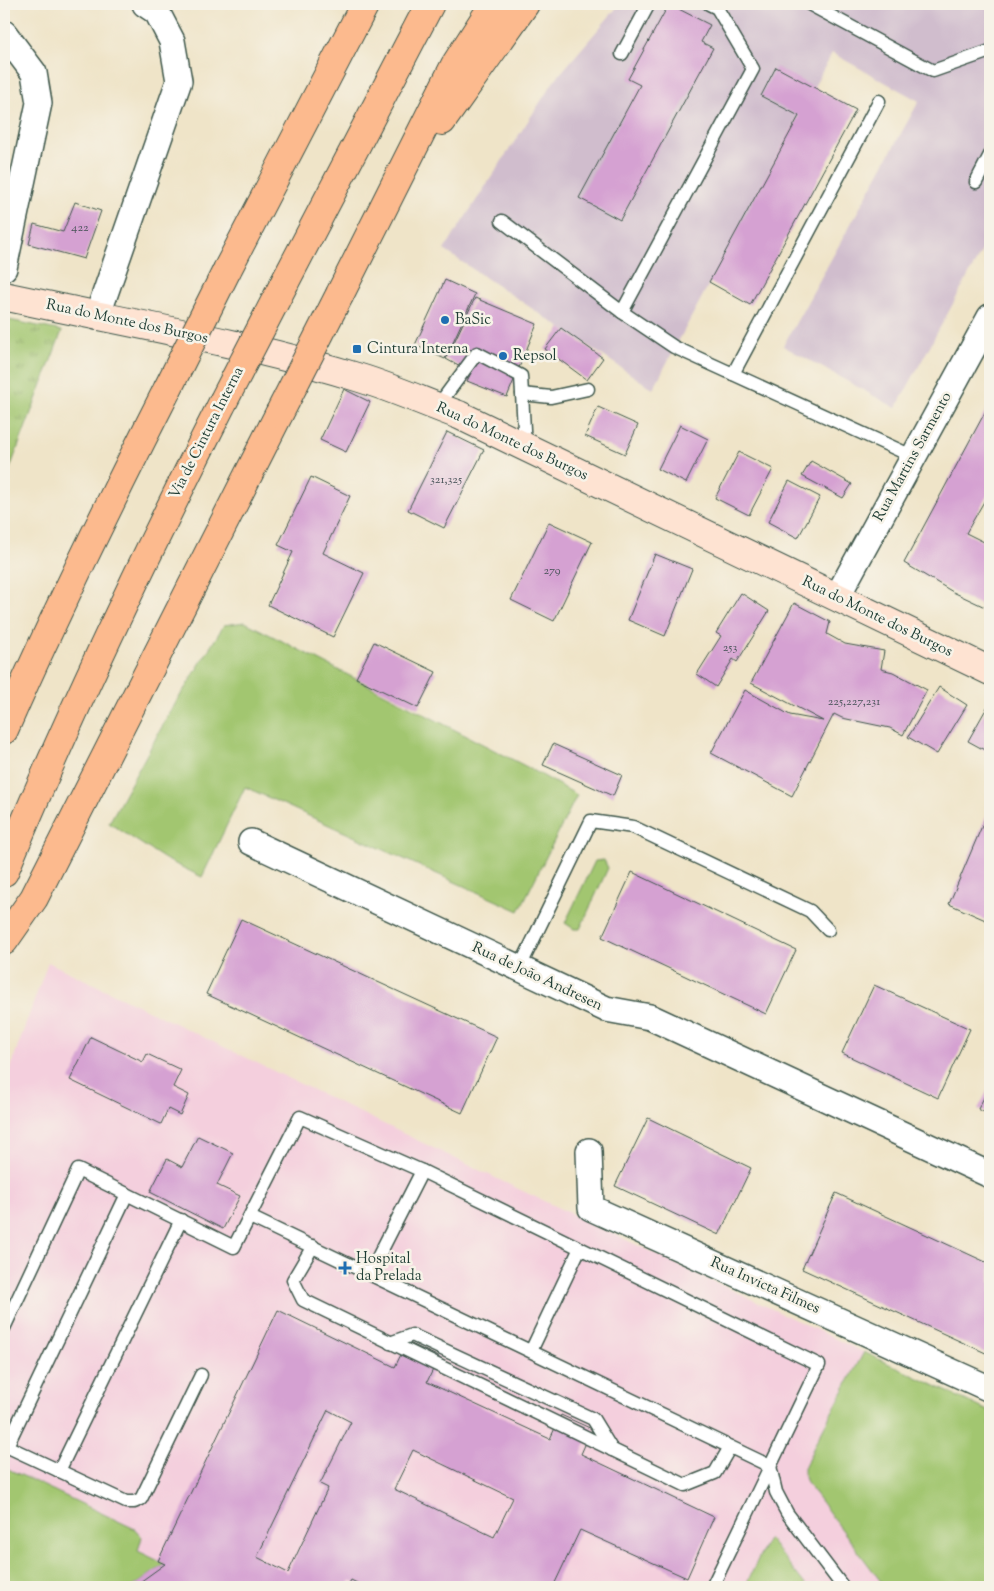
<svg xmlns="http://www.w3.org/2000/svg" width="994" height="1591" font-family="'Sorts Mill Goudy',serif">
  <defs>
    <pattern id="park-tufts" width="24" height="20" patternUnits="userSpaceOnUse" patternTransform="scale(1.25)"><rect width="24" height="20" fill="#a2c66f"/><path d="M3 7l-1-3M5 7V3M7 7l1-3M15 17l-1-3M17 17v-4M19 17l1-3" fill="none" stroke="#83a25c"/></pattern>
  </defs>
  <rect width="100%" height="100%" fill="#f7f3e8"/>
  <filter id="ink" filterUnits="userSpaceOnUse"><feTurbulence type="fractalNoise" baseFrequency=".02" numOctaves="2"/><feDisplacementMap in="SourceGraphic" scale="10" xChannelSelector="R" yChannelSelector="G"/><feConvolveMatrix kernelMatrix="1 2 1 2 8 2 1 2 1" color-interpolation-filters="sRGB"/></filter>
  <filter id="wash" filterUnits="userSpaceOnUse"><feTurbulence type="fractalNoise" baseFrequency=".0096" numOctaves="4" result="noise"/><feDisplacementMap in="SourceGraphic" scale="20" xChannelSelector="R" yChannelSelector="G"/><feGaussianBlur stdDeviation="1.12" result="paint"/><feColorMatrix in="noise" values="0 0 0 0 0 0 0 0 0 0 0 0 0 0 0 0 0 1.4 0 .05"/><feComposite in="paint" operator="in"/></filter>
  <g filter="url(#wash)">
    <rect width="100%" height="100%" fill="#efe4c8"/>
    <!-- built -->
    <polygon fill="#f4cfdd" points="48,962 510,1185 990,1412 990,1587 4,1587 4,1085"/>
    <!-- industrial -->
    <polygon fill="#d0bdcd" points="620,4 990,4 990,236 896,408 783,346 919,101 832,53 653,389 444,250 554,81"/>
    <!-- green -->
    <g fill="#a2c66f" stroke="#608252">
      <polygon points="245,622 531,769 577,795 519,911 245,787 202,877 165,859 109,823 169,714 224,625"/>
      <polygon points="604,860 608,868 580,929 574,929 565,923 595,861"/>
      <polygon points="864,1352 990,1412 990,1587 885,1587 807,1483 803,1471 816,1442"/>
      <polygon points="4,1467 135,1529 142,1537 138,1551 165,1564 133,1587 4,1587"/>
      <polygon points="768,1538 807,1587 745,1587"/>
    </g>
    <!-- park -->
    <polygon fill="url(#park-tufts)" stroke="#608252" points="4,319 62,331 4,484"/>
    <g id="blocks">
      <!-- building -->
      <g fill="#d5a1d2" fill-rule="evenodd">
        <polygon points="669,4 710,25 701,42 713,48 620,220 579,198 640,85 628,79"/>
        <polygon points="776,67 856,110 750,305 709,282 799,116 761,96"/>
        <polygon points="75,202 101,211 84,259 29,244 34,224 63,232"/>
        <polygon points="445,280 475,294 445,359 415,345"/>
        <polygon points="475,298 537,324 507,397 467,381 471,373 446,359"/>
        <polygon points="561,328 603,358 587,380 545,349"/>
        <polygon points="344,389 370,402 346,452 320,440"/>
        <polygon points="990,403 990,491 966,533 990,545 990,606 989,609 953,592 904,563"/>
        <polygon points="598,407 638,425 625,454 585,436"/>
        <polygon points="680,425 708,439 686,483 658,469"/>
        <polygon points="447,432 484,450 444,528 408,510"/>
        <polygon points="739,452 773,469 749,515 715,498"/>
        <polygon points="811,461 852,484 843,498 802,476"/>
        <polygon points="311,477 350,496 323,553 364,573 333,637 268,605 293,552 278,545"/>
        <polygon points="789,481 820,497 798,538 768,522"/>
        <polygon points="549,522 592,542 554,621 511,600"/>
        <polygon points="655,554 692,569 665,636 628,620"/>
        <polygon points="741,593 769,611 737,662 733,659 716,687 697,674 721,636 716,633"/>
        <polygon points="794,603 830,622 827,634 845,644 884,651 881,669 893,672 927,690 903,735 890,728 842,718 834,714 792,796 711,753 745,690 790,715 823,721 751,683"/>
        <polygon points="374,642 436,672 418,708 356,678"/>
        <polygon points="939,687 967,705 937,754 908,737"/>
        <polygon points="990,702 990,753 968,741"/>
        <polygon points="553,744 622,775 613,796 543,765"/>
        <polygon points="990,807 990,922 949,904"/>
        <polygon points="632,872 796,950 766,1014 602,937"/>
        <polygon points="241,919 497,1037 462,1113 206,994"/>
        <polygon points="874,985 970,1029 938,1098 842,1053"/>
        <polygon points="91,1037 143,1062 147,1054 181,1070 173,1087 189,1095 180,1115 168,1109 161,1124 70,1080"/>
        <polygon points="990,1086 990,1115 978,1109"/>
        <polygon points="648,1118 751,1168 719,1235 615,1186"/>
        <polygon points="198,1136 233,1153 217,1185 240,1196 223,1229 150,1192 167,1159 182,1167"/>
        <polygon points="836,1193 990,1264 990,1355 802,1269"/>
        <path d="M278 1310 395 1367 407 1342 439 1357 427 1382 550 1439 561 1415 592 1429 581 1454 714 1517 687 1578 580 1530 553 1587H365L351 1580 347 1587H133L165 1564 158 1561ZM328 1410 351 1422 320 1484 328 1488 288 1573 257 1557ZM413 1450 513 1498 494 1537 394 1489Z"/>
      </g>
    </g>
  </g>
  <g filter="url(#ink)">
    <use href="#blocks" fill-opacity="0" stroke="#3e564a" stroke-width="1"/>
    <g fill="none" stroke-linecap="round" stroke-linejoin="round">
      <defs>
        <g id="lane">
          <polyline points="809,4 933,71 990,51"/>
          <polyline points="622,54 649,4"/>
          <polyline points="879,101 733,374 914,457"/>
          <polyline points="976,182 990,155"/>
          <polyline points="502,221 622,312 674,347 733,374"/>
          <polyline points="622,312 753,69 717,8 709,4"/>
          <polyline points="522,394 551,397 588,389"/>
          <polyline points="437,407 477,353 521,376 525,447"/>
          <polyline points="519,969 591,821 633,827 810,911 828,930"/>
          <polyline points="250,1217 770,1466 776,1492 787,1513 843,1587"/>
          <polyline points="313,1246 293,1280 303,1300 685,1485 715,1473 730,1447"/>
          <polyline points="370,1273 422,1171"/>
          <polyline points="4,1328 78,1170 234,1247 300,1117 422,1171 819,1365 712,1587"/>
          <polyline points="390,1343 412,1335 593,1419 612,1450"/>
          <polyline points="531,1351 580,1248"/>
          <polyline points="4,1445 126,1502 134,1502 141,1499 201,1375"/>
          <polyline points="7,1446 127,1194"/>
          <polyline points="59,1471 181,1220"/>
        </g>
        <g id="street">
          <polyline points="4,33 34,73 39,103 4,268"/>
          <polyline points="97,317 179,81 172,41 157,12 145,4"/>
          <polyline points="837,597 990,317"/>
          <polyline points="251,842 606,1009 650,1017 990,1175"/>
          <polyline points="589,1151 591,1208 990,1389"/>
        </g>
        <path id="secondary" d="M4 296C122 322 243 342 360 378 393 388 426 403 459 415L990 671"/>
        <g id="highway">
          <polyline points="442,121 525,4"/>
          <polyline points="227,270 365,4"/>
          <polyline points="285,282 430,4"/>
          <polyline points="340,294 455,65 494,4"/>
          <path d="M4 730C54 615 110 502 167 390"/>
          <path d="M4 872C70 712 145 556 223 402"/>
          <polyline points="4,941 34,898 279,414"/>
        </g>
      </defs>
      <!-- lane casing -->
      <use href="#lane" stroke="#3e564a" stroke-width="15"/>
      <!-- street casing -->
      <use href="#street" stroke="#3e564a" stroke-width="28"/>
      <!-- secondary casing -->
      <use href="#secondary" stroke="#3e564a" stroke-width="30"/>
      <!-- highway casing -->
      <use href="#highway" stroke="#3e564a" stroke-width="30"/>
      <!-- lane -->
      <use href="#lane" stroke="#fff" stroke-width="12"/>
      <!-- street -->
      <use href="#street" stroke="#fff" stroke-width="25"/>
      <!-- secondary -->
      <use href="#secondary" stroke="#fee3d2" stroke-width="28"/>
      <!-- highway -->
      <use href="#highway" stroke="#fcba8e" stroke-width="28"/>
      <defs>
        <g id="highway-bridge">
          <polyline points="167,390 227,270"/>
          <polyline points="223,402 285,282"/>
          <polyline points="279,414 340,294"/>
        </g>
      </defs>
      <!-- highway-bridge casing -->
      <use href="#highway-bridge" stroke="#3e564a" stroke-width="30" stroke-linecap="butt"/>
      <!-- highway-bridge -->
      <use href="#highway-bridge" stroke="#fcba8e" stroke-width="28"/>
    </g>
  </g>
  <!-- markers -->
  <g fill="#1f6fb2" stroke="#f7f3e8" stroke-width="2">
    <circle cx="445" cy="320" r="5"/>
    <rect x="352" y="344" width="10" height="10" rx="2.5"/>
    <circle cx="503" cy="356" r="5"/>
    <path d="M342.5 1260.5h5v5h5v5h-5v5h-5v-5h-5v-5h5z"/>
  </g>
  <g text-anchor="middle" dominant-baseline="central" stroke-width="5" stroke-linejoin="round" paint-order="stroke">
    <!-- number labels -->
    <g font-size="12" fill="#4c565c">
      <text x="80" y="228">422</text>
      <text x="446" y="480">321,325</text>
      <text x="552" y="571">279</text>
      <text x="730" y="648">253</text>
      <text x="854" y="702">225,227,231</text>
    </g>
    <!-- poi labels -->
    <g font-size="15" fill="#1f3d34" stroke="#f7f3e8" text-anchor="start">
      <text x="455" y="320">BaSic</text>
      <text x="367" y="349">Cintura Interna</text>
      <text x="513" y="356">Repsol</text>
      <text x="356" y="1259">Hospital<tspan x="356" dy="17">da Prelada</tspan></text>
    </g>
    <!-- street labels -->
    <g font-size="15" fill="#1f3d34" stroke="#f7f3e8">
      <text transform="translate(127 322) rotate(12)">Rua do Monte dos Burgos</text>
      <text transform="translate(207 433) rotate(-63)">Via de Cintura Interna</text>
      <text transform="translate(512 442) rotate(25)">Rua do Monte dos Burgos</text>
      <text transform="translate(913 457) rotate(-61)">Rua Martins Sarmento</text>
      <text transform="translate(877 617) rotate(26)">Rua do Monte dos Burgos</text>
      <text transform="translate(537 977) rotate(25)">Rua de João Andresen</text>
      <text transform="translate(765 1286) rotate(24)">Rua Invicta Filmes</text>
    </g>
  </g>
  <!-- margin -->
  <rect width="994" height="1591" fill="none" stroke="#f7f3e8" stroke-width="20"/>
</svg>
